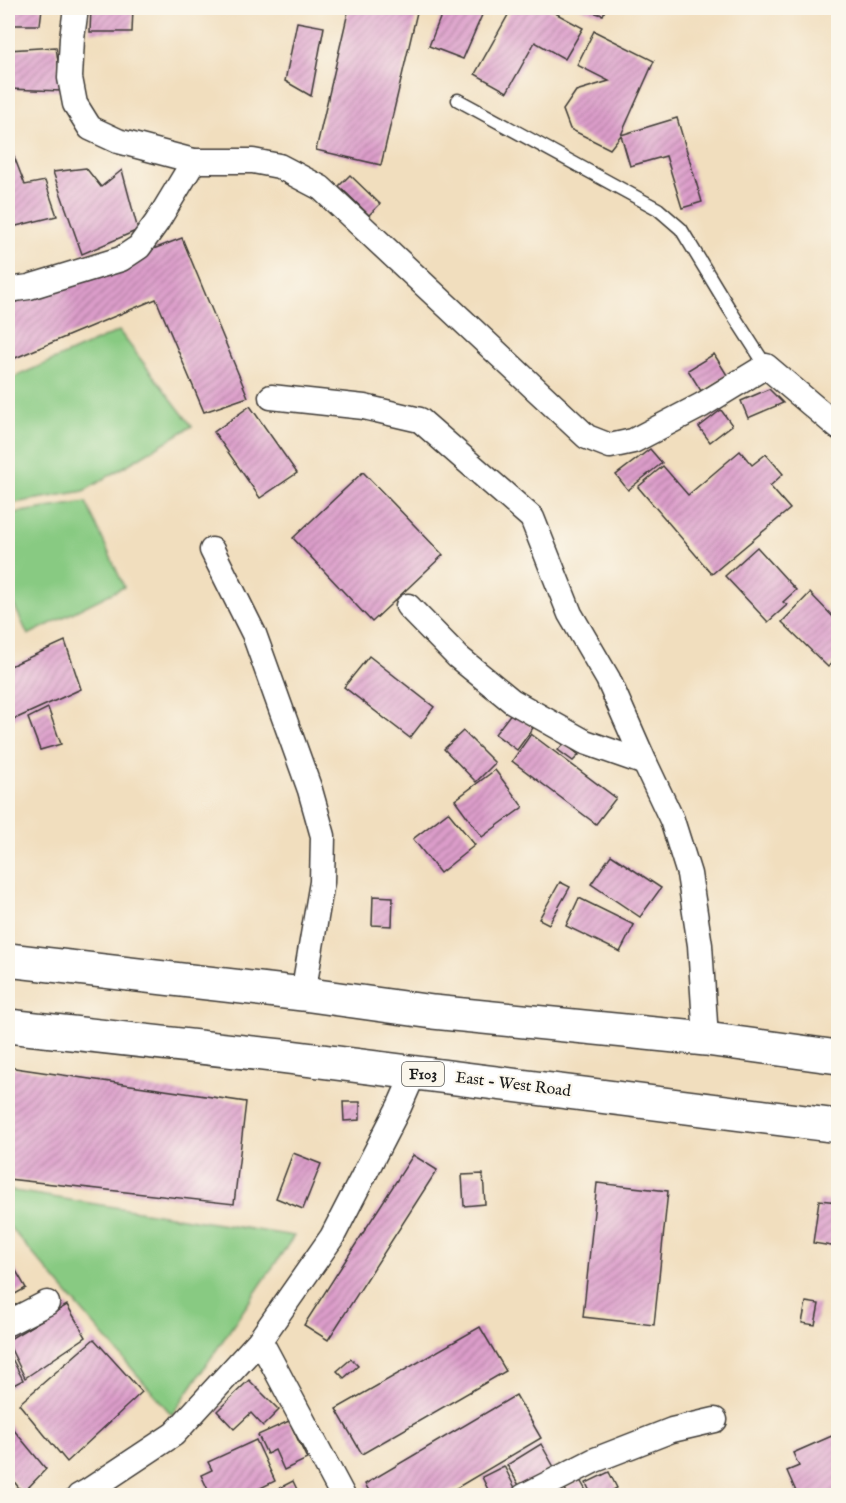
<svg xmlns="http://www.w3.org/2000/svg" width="846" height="1503" font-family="'IM FELL English',serif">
  <defs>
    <pattern id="building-hatch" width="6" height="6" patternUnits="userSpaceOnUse" patternTransform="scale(1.5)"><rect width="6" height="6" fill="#dc9dca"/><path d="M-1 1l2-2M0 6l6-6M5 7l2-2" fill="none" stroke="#b27fa3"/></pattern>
  </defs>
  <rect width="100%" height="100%" fill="#fbf7ec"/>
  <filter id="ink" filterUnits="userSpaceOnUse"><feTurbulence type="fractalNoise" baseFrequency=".0167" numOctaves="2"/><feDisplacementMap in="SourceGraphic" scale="12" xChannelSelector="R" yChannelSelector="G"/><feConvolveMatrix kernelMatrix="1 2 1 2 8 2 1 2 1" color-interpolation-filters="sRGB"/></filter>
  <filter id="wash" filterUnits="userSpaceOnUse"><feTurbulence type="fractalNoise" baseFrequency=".008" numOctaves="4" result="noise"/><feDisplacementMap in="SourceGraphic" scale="24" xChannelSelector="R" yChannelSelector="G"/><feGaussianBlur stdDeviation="1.35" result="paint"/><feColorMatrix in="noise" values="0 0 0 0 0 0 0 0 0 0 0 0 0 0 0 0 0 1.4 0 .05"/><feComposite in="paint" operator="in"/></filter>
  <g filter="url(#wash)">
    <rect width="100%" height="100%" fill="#f1debe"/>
    <!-- grass -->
    <g fill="#88ca82" stroke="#52734f" stroke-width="1.5">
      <polygon points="119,331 192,426 84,491 8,504 8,380"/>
      <polygon points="86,502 124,587 28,635 8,592 8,514"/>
      <polygon points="8,1190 294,1236 172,1415 8,1225"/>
    </g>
    <g id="blocks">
      <!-- building -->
      <g fill="url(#building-hatch)">
        <polygon points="8,8 42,8 40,25 8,25"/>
        <polygon points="91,8 133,8 132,32 90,32"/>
        <polygon points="349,8 418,8 381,165 316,150"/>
        <polygon points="444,8 485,8 463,59 429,46"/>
        <polygon points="512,8 546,8 583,28 565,59 535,42 507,92 475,74"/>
        <polygon points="578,8 606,8 603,15"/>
        <polygon points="297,22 324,27 311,96 285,81"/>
        <polygon points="594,31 654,61 621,135 677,118 702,202 682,208 666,156 630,166 621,135 610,149 570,129 563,110 576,91 609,81 577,65"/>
        <polygon points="56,47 62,91 8,89 8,50"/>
        <polygon points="8,146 10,146 25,185 45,181 57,216 8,228"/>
        <polygon points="86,168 101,187 122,170 138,230 82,254 53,172"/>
        <polygon points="350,175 380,204 369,215 339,186"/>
        <polygon points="182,238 248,397 204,412 156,299 8,361 8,305"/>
        <polygon points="714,354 727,375 701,391 688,370"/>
        <polygon points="769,389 783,403 748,418 741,401"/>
        <polygon points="250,406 297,473 260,498 214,432"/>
        <polygon points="721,410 732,425 710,442 699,427"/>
        <polygon points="650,449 662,463 628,490 616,475"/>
        <polygon points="740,451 752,465 766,454 783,474 770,486 790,509 712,574 638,487 663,466 688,495"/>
        <polygon points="363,472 443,555 372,622 293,538"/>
        <polygon points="757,547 796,590 783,602 787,605 768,622 725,576"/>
        <polygon points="810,593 838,622 838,657 828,667 782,622"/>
        <polygon points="65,641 81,689 8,722 8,667"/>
        <polygon points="369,656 434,707 410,738 344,687"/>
        <polygon points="48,708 61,744 40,750 28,718"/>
        <polygon points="512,712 533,728 517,750 495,734"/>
        <polygon points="463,731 495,763 476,782 444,749"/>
        <polygon points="531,734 616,798 596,824 512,761"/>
        <polygon points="564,743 579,755 573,761 558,750"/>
        <polygon points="495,770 523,807 482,837 455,800"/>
        <polygon points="448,812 475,845 440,873 413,839"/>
        <polygon points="611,855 661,888 640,917 591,884"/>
        <polygon points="560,882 570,887 549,924 539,919"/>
        <polygon points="373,896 393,897 392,926 372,925"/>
        <polygon points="579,898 634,925 620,952 566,926"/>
        <polygon points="8,1067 246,1102 234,1204 8,1179"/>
        <polygon points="343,1102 360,1102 360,1120 344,1121"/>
        <polygon points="293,1153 321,1164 303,1209 276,1198"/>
        <polygon points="413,1155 437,1170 328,1340 304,1325"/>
        <polygon points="483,1174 485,1204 464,1206 462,1175"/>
        <polygon points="597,1183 668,1191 654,1325 583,1317"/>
        <polygon points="819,1200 838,1202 838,1247 813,1243"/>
        <polygon points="8,1257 26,1288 8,1298"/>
        <polygon points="806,1302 819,1304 815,1325 802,1323"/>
        <polygon points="67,1305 86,1337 25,1378 8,1343 8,1340"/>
        <polygon points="480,1327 506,1371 362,1454 336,1409"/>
        <polygon points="94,1339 142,1392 67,1462 19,1404"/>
        <polygon points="8,1351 23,1380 8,1388"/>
        <polygon points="351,1359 358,1366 344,1378 337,1371"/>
        <polygon points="249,1380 279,1410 263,1426 251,1413 234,1429 217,1411"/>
        <polygon points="516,1395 541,1438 443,1496 372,1496 365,1484"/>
        <polygon points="289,1421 307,1459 284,1470 275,1450 267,1454 258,1435"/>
        <polygon points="8,1423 46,1469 23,1493 8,1474"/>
        <polygon points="834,1435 838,1445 838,1493 834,1496 798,1496 787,1471 799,1466 793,1453"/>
        <polygon points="256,1440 275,1481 244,1496 211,1496 201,1475 212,1470 208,1462"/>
        <polygon points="541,1444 554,1467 520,1487 507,1465"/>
        <polygon points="504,1466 516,1490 505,1496 491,1496 482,1477"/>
        <polygon points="609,1472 617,1488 602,1496 592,1496 586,1483"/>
        <polygon points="580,1480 589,1496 569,1496 565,1489"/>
        <polygon points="293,1481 300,1496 264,1496"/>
      </g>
    </g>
  </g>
  <g filter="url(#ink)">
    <use href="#blocks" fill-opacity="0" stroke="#3c3934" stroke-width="1.5"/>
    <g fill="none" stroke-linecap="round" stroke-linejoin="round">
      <defs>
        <polyline id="lane" points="458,100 658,209 681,229 730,310 766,366"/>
        <g id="street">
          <polyline points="76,8 72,38 70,78 75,104 90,128 118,141 194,161 253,161 279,166 321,188 587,437 610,446 633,441 702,405 766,366 838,427"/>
          <polyline points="8,290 29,287 121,259 139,247 157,222 194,161"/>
          <polyline points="271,397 364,407 420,420 532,518 570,614 608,679 645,763 672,820 689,874 700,945 706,1039"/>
          <polyline points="212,550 254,634 310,790 323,836 322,882 303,994"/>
          <polyline points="408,606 458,657 512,701 585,742 645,763"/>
          <polyline points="8,1323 47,1303"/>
          <polyline points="260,1340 343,1496"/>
          <polyline points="79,1496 88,1491 174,1434 260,1340 332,1237 399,1107 414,1073"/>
          <polyline points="524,1496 595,1460 672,1430 715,1420"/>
        </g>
        <g id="primary">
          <polyline points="8,960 303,994 433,1012 706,1039 838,1057"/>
          <polyline points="8,1026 281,1056 838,1126"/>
        </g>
      </defs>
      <!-- lane casing -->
      <use href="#lane" stroke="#3c3934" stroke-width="15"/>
      <!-- street casing -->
      <use href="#street" stroke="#3c3934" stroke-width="27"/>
      <!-- primary casing -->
      <use href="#primary" stroke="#3c3934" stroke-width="36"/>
      <!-- lane -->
      <use href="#lane" stroke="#fff" stroke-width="12"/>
      <!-- street -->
      <use href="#street" stroke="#fff" stroke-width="24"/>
      <!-- primary -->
      <use href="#primary" stroke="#fff" stroke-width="33"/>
    </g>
  </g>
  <g text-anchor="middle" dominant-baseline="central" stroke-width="4.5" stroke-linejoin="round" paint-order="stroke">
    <!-- shield labels -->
    <rect fill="#fbf7ec" stroke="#5f5e5a" stroke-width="1.5" x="402" y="1062" width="42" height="24" rx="4.5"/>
    <g font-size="15" font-weight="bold" fill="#1c1c1c">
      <text x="423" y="1074">F103</text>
    </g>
    <!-- street labels -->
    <g font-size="16" fill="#1c1c1c" stroke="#fbf7ec">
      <text transform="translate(513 1085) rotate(7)">East - West Road</text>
    </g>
  </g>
  <!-- margin -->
  <rect width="846" height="1503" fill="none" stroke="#fbf7ec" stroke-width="30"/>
</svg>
